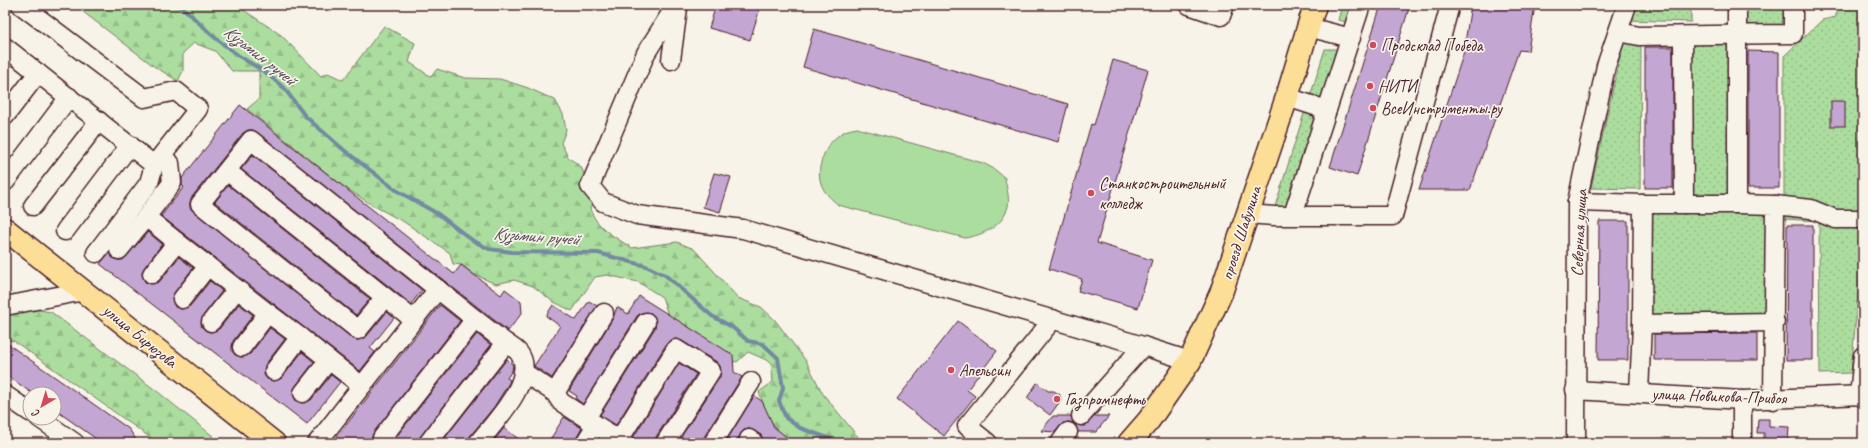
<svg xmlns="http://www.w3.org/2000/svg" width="1868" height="448" font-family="Caveat,sans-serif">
  <defs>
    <pattern id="grass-dots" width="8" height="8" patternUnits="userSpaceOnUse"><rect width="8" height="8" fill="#abdd9e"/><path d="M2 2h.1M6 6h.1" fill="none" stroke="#95bd88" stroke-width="1.8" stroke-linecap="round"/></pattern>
    <pattern id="forest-firs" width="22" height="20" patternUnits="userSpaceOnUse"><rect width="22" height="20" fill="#abdd9e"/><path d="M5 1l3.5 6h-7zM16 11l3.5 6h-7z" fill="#95bd88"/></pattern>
  </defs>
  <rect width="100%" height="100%" fill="#f7f3e8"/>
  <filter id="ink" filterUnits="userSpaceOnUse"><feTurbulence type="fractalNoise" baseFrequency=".025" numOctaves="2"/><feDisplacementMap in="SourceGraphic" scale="8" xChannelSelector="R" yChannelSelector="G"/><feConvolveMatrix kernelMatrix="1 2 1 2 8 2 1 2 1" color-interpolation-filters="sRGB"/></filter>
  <g filter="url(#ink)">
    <!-- grass -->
    <g fill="url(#grass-dots)" stroke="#7a7e64">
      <polygon points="1342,5 1356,5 1351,23 1338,20"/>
      <polygon points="1631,5 1691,5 1691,22 1628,20"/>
      <polygon points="1742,5 1787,5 1788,30 1742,30"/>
      <polygon points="1836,5 1863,5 1863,233 1851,373 1820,374 1819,221 1784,219 1784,56 1822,20 1836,17"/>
      <polygon points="1692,40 1731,41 1732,199 1691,199"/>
      <polygon points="1623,43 1641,44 1640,189 1591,188"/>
      <polygon points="1325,49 1340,49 1323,104 1309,100"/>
      <polygon points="1306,107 1321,111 1288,212 1273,213"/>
      <polygon points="1649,210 1769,211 1769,317 1648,319"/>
    </g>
    <!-- forest -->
    <g fill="url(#forest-firs)" stroke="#7a7e64">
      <path d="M74 5H236L281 35 321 76 328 73 343 80 384 26 415 43 409 62 431 77 437 69 465 78 500 79 528 88 555 100 563 114 566 130 561 143 568 157 581 167 595 198 590 208C596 228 615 237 632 248L677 242 694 249 738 298 761 307 775 320 806 361 823 394 863 443C847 443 804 447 791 440 773 432 765 410 759 392L773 382 771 362 748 352 737 362 733 361 668 315 662 297 638 282 607 275 595 277 572 311 552 301 533 286 514 280 496 284 473 274 462 265 453 264 450 253 404 222 372 205 343 186 247 109 259 99V71H232L215 51 194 43 183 53V71L178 81 155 67Z"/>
      <polygon points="34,309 51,312 158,392 214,437 213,443 158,443 14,341 5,339 5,313"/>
    </g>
    <!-- pitch -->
    <path fill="#abdd9e" stroke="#7a7e64" d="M857 128 983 163 994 169 1005 178C1006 186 1010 198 1008 206 1004 226 983 235 965 238L838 205C832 199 825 194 822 186 814 169 826 142 842 133 846 130 852 129 857 128Z"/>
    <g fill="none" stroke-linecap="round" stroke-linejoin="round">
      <!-- stream -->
      <polyline stroke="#738aa2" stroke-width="4" points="180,5 214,37 239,56 265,72 284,88 305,116 344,150 396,190 438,214 472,240 489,249 512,252 598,253 646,266 665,275 712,316 732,327 748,341 763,344 778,358 783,388 779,401 786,418 800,428 831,439 834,443"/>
    </g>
    <!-- building -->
    <g fill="#c3a6d2" stroke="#4a1f2b">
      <polygon points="716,5 761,5 750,40 709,28"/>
      <polygon points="1381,5 1410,5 1357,176 1330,167"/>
      <polygon points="1471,5 1535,5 1528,51 1519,50 1470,190 1419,190 1463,55"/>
      <polygon points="814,29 1068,104 1058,142 803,67"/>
      <rect x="1645" y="47" width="28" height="141"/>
      <polygon points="1748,51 1779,52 1779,188 1748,188"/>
      <polygon points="1113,60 1148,70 1097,243 1152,260 1138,308 1078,291 1082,279 1049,269 1091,124 1094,125"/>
      <rect x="1831" y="101" width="14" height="25"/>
      <polygon points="240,105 454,274 461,265 501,295 505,289 521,301 522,313 508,331 253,130 248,130 243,133 192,197 190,203 190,208 352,338 357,340 366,337 387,312 394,318 370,348 375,352 360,371 161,216 184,187 182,185 182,178"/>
      <polygon points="253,155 422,290 411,304 241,169"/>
      <polygon points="714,173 731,177 720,212 703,207"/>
      <polygon points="228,185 370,299 356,315 215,202"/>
      <polygon points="1599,221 1628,221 1628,360 1598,360"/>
      <polygon points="1787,225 1813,225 1813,360 1786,360"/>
      <polygon points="148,232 162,244 144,268 142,273 145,282 151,284 160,281 179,257 193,268 174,293 172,298 175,307 181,309 190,306 210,281 222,291 203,316 201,326 205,330 210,332 219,329 239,304 253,315 233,341 232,351 235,355 241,357 250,354 270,328 285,339 265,365 264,375 267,379 273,381 282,378 302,352 314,362 295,387 293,392 296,401 302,403 311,400 331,375 340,382 307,424 100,264 109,253 113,258 118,260 123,260"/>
      <polygon points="639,296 733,355 734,372 742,377 704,437 703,443 677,443 720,377 720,366 717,362 677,339 671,340 667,343 616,425 600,415 655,328 655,317 651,313 641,313 637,316 583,404 576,399 577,396 569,391 613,318 617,307 628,314"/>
      <polygon points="589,301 597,306 552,378 534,366 560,326 546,316 553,305 576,320"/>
      <polygon points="440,305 460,321 374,432 372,437 373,443 332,443"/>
      <polygon points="958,321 997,351 967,390 975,396 944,436 897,399"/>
      <polygon points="1757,333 1757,360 1654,360 1654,334"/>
      <polygon points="477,334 491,345 420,437 418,443 398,443 396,437"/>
      <polygon points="5,342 129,429 138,443 102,443 54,409 54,394 33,394 5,374"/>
      <polygon points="507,359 513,365 512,371 507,378 510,380 509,383 494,407 470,436 468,443 441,443"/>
      <polygon points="679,363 696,374 656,437 655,443 636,443 633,438"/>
      <polygon points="1037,383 1048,391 1054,391 1060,395 1061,400 1050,415 1027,398"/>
      <polygon points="754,396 762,401 774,427 794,443 764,443 761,435 750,429 745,429 741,433 739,438 739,443 725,443"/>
      <polygon points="1053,416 1071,416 1074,423 1069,422 1063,423 1055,432 1041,431"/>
      <polygon points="1095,416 1109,416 1096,432 1078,432 1075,424 1085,426"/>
      <polygon points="564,417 582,428 575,443 548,443"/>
      <polygon points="1758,419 1769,419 1769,426 1789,427 1788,443 1764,443 1764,433 1757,433"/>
      <polygon points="504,428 524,443 492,443"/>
    </g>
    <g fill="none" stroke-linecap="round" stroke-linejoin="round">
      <defs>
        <g id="minor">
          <polyline points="676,5 646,53 590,186 603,202 637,215 743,229 1143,346 1190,361"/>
          <polyline points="1189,5 1221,16 1225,5"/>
          <polyline points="1308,27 1351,38"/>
          <polyline points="1619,32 1639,36 1793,34 1793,5"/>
          <polyline points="1683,36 1684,204"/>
          <polyline points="5,47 154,165 198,109 176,91 144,98 21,5"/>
          <polyline points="671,60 678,8"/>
          <polyline points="1287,97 1327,110"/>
          <polyline points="5,116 38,73"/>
          <polyline points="170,163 172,183 146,217 177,242"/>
          <polyline points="227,171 385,297 358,330 200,204 251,140 475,319 382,438 388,443"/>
          <polyline points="5,182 69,97"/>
          <polyline points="1577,202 1643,204 1642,324 1639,393"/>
          <polyline points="1643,204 1737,204 1737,5"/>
          <polyline points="1737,204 1775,205 1773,400"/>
          <polyline points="1775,205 1811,209 1835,219 1863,219"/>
          <polyline points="33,206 99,121"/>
          <polyline points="1247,214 1274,216 1393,216 1450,5"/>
          <polyline points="1293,215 1361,5"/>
          <polyline points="65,231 130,145"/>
          <polyline points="119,250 146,217"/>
          <polyline points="96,253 149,183 154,165"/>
          <polyline points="152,274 177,242 208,266"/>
          <polyline points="385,297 414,320"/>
          <polyline points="182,299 208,266 237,289"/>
          <polyline points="5,306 84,291"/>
          <polyline points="211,322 237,289 268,313"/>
          <polyline points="1642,324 1775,322"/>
          <polyline points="242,347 268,313 300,337"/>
          <polyline points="274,371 300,337 329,360"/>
          <polyline points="523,372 555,393 561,402 624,443"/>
          <polyline points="1575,390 1742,400 1863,395"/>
          <polyline points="303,393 329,360 362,386"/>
          <polyline points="555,393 604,313"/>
          <polyline points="5,395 30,412"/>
          <polyline points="1859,396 1863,356"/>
          <polyline points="1742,400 1742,443"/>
          <polyline points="1081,416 1143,346"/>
          <polyline points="39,418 75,443"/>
          <polyline points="586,418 646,322"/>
          <polyline points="749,439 754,443"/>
          <polyline points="317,443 438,289"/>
          <polyline points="428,443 506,343 475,319"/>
          <path d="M478 443C493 424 538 378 519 353 516 349 510 346 506 343"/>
          <polyline points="585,443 596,425"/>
          <polyline points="617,443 676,349 711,371 665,443"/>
          <polyline points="713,443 751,382"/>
          <polyline points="988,443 967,426 1053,319"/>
          <polyline points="1060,443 1068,432"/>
          <polyline points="1576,443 1577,202 1606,66 1627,5"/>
        </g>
        <g id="major">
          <polyline points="5,229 274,443"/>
          <polyline points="1129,443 1149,420 1190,361 1221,293 1287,97 1315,5"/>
        </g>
      </defs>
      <!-- minor casing -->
      <use href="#minor" stroke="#4a1f2b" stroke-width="21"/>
      <!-- major casing -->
      <use href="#major" stroke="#4a1f2b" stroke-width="25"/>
      <!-- minor -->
      <use href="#minor" stroke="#f7f3e8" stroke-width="18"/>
      <!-- major -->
      <use href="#major" stroke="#fdde96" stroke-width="22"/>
    </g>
  </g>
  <!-- markers -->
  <g fill="#d1495b" stroke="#f7f3e8" stroke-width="1.5">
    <circle cx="1373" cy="45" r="4"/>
    <circle cx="1370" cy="86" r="4"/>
    <circle cx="1373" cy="108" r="4"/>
    <circle cx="1091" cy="193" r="4"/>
    <circle cx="951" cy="370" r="4"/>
    <circle cx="1057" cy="399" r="4"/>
  </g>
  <g text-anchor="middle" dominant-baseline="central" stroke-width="3.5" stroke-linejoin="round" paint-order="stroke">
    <!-- poi labels -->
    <g font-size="17" fill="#4a1f2b" stroke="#f7f3e8" text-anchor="start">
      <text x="1381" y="45">Продсклад Победа</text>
      <text x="1378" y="86">НИТИ</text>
      <text x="1381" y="108">ВсеИнструменты.ру</text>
      <text x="1099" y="183">Станкостроительный<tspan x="1099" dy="20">колледж</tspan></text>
      <text x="959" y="370">Апельсин</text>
      <text x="1065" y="399">Газпромнефть</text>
    </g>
    <!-- street labels -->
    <g font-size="17" fill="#4a1f2b" stroke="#f7f3e8">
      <text transform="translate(1241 233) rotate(-72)">проезд Шабулина</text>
      <text transform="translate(1579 233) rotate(-87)">Северная улица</text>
      <text transform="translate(140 336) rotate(39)">улица Бирюзова</text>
      <text transform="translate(1719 396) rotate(2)">улица Новикова-Прибоя</text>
    </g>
    <!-- water labels -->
    <g font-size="18" font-style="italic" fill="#5b4c5c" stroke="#f7f3e8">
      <text transform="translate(260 55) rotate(38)">Кузьмин ручей</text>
      <text transform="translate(536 236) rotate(4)">Кузьмин ручей</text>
    </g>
  </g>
  <!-- margin -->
  <rect width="1868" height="448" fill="none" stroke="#f7f3e8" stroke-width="20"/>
  <rect x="10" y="10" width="1848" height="428" fill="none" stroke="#4a1f2b" stroke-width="1.5" filter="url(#ink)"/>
  <!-- north arrow -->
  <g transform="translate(42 406) rotate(218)"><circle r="19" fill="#f7f3e8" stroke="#b29e9c"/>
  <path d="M0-3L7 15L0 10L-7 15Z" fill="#d1495b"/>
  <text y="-6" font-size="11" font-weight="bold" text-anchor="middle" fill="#4a1f2b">С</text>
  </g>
</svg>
